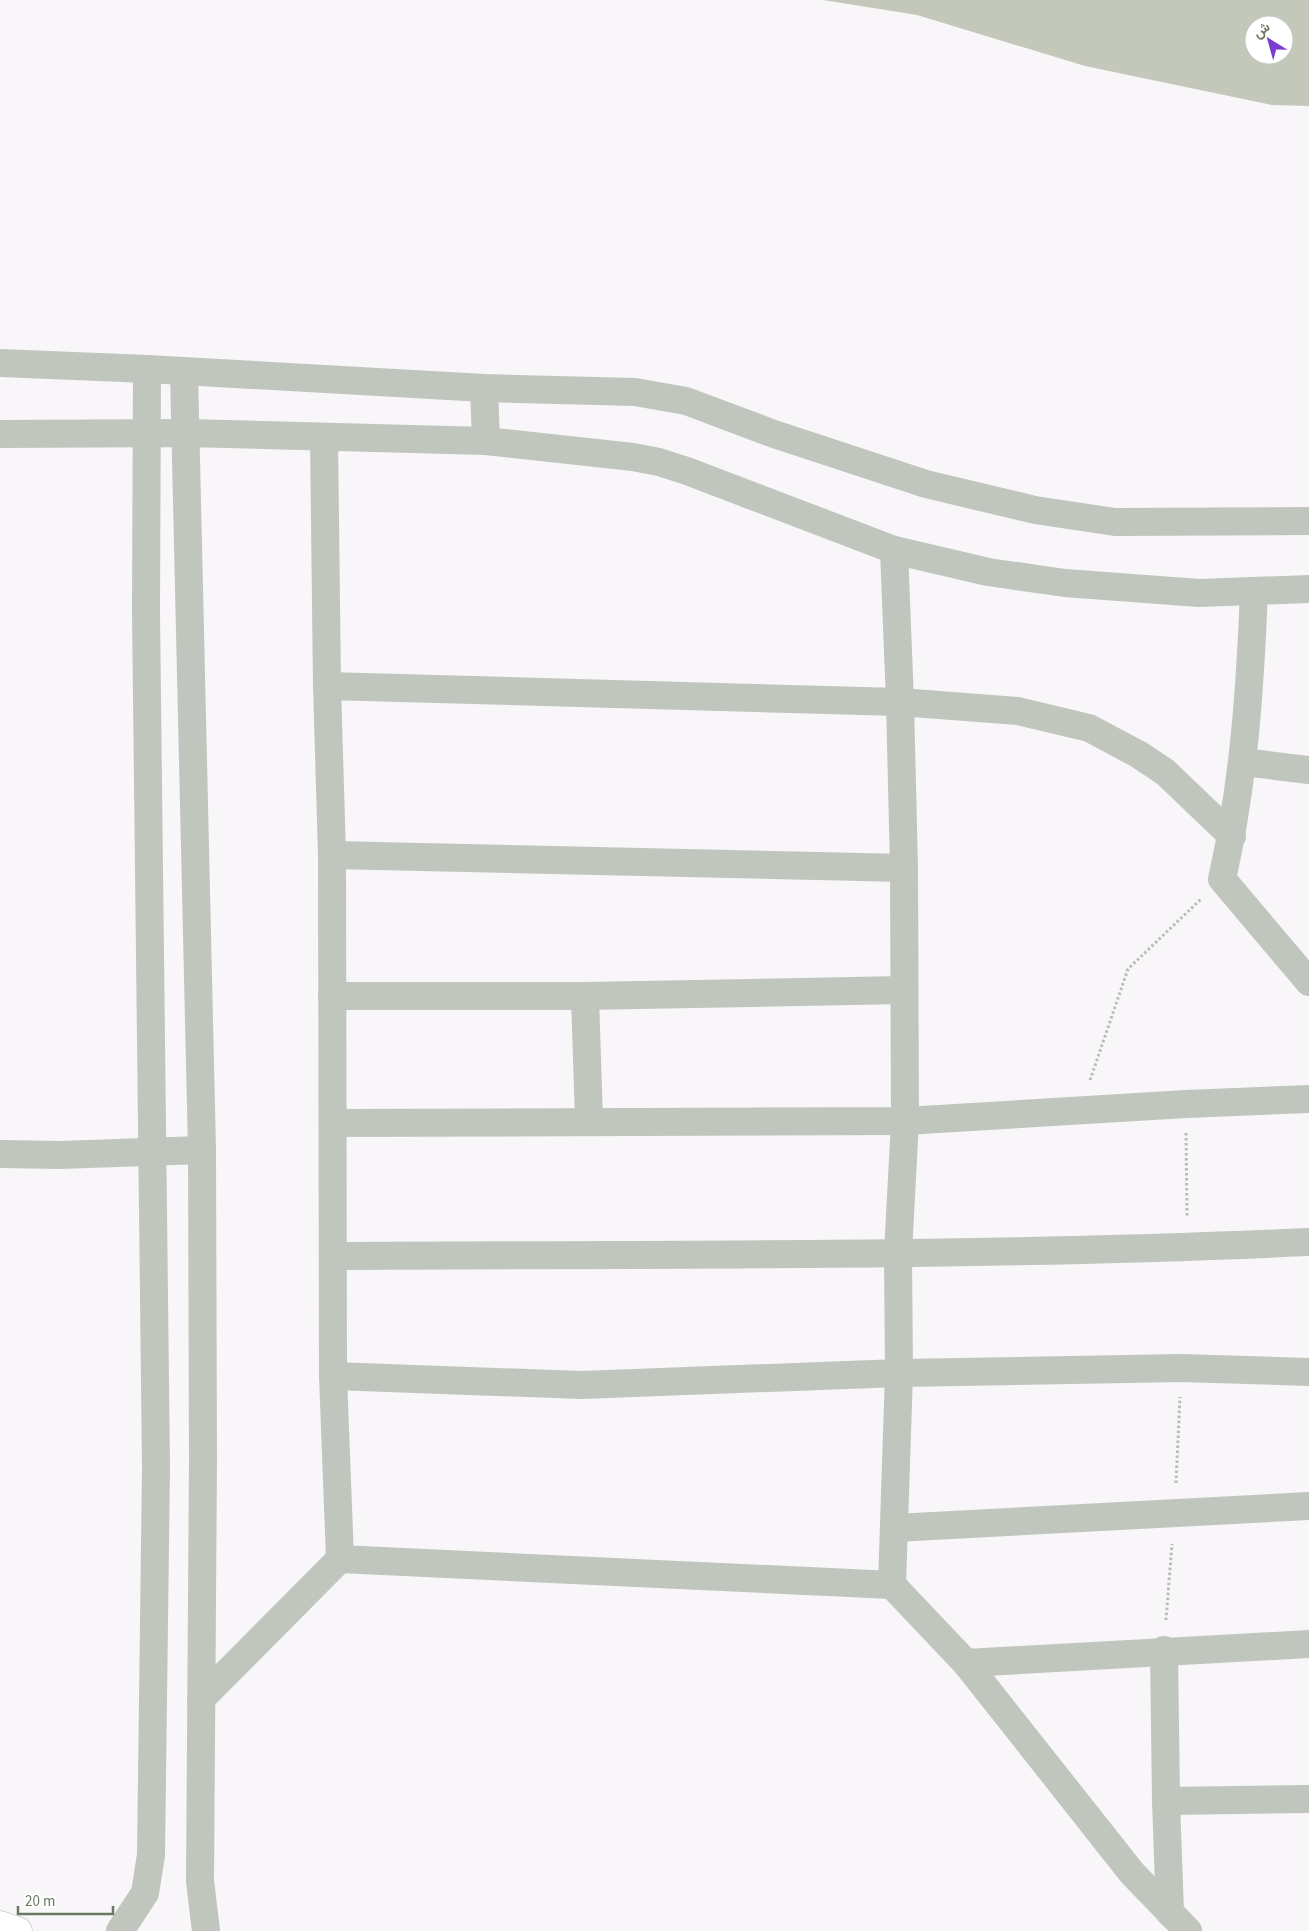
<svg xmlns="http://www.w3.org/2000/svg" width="1309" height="1931" font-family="'Source Sans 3',Vazirmatn,sans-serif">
  <rect width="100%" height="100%" fill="#f8f6f8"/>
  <!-- water -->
  <path fill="#c3c8ba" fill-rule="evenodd" d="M823 0H1309V106L1272 105 1085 66 917 15ZM1254 25H1284V55H1254Z"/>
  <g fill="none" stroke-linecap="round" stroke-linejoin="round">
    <defs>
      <polyline id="major" points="0,1925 18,1931"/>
    </defs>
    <!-- major casing -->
    <use href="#major" stroke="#b3b8b0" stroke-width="29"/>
    <!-- path -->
    <g stroke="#b8bcb6" stroke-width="3" stroke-dasharray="2.5 2.5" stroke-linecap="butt">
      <polyline points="1090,1080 1128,969 1201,899"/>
      <polyline points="1186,1133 1187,1217"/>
      <polyline points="1176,1483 1180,1397"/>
      <polyline points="1166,1620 1172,1544"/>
    </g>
    <!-- minor -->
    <g stroke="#c0c5be" stroke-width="28">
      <polyline points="0,363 147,369 484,388 635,392 686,401 774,434 926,484 1035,510 1115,522 1309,521"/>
      <polyline points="184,372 202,1150 203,1460 200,1881 206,1931"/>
      <polyline points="484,388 486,441"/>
      <polyline points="0,434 186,433 486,441 633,457 659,462 687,471 894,550 988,572 1065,583 1199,593 1309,589"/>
      <polyline points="324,437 327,686"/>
      <path d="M1254 591C1250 690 1244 782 1222 879L1309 982"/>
      <polyline points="1243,762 1309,770"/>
      <polyline points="332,855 904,868"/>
      <polyline points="332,996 585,996 904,990"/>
      <polyline points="585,996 589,1121"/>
      <polyline points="333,1123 905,1121 1186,1104 1309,1099"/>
      <polyline points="0,1154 60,1155 202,1150"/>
      <path d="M334 1256C659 1254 984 1257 1309 1242"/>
      <polyline points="333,1376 582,1385 899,1373 1181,1368 1309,1372"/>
      <polyline points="895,1528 1309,1506"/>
      <polyline points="892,1585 340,1559 333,1376 332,855 327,686 900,702 894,550"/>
      <polyline points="1164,1650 1166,1801 1309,1799"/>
      <polyline points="966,1663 1309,1644"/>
      <polyline points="201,1699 340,1559"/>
      <polyline points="1166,1801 1170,1913"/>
      <polyline points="120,1931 145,1893 151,1855 156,1467 146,612 147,369"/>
      <polyline points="1188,1931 1132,1873 966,1663 892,1585 899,1373 898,1253 905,1121 904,868 900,702 1018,711 1089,728 1138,754 1165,772 1232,836"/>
    </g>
    <!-- major -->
    <use href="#major" stroke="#fff" stroke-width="28"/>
  </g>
  <!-- north arrow -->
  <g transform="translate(1269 40) rotate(323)"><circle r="24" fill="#ffffff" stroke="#c3c9c0"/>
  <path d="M0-4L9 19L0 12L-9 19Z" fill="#793dd1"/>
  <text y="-8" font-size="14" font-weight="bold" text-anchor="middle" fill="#6a7862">ش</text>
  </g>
  <!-- scale -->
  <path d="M18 1906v8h95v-8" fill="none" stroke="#6a7862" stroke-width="2.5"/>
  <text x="25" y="1906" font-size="15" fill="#6a7862" stroke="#ffffff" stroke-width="4" paint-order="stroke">20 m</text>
</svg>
